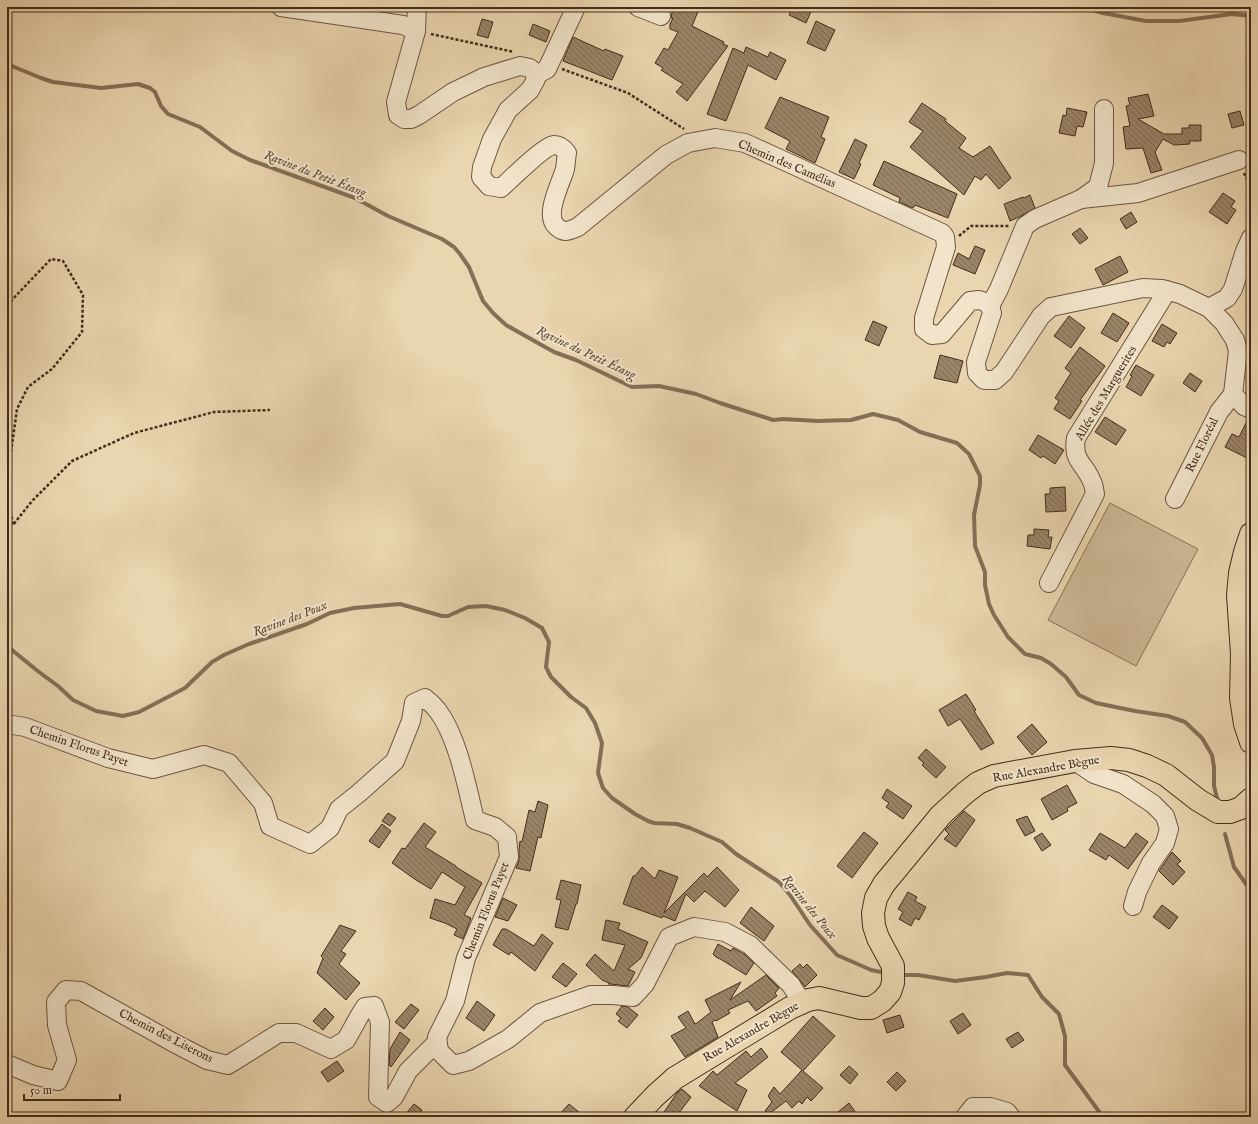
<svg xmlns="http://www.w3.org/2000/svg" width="1258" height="1124" font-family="'IM FELL English',serif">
  <defs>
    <pattern id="building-back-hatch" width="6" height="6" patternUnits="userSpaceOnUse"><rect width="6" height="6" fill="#9a8468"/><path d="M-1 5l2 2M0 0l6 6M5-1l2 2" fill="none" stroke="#7f6c55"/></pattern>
  </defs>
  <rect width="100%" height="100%" fill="#e9d5af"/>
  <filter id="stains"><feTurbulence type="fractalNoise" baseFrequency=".005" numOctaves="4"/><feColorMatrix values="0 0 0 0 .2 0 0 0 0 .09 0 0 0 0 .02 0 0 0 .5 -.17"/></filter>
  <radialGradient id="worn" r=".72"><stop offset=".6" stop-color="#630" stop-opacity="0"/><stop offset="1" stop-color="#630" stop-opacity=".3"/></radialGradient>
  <!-- garden -->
  <polygon fill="#cdb896" stroke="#887258" points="1110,503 1198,549 1136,666 1048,620"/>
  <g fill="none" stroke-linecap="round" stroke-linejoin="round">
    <!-- stream -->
    <g stroke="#856f56" stroke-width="4">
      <polyline points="1082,7 1103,13 1146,21 1179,21 1232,14 1251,16"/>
      <polyline points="7,64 41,78 53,82 101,88 138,84 150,88 155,92 161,106 168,114 200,127 232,151 250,160 355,198 388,216 442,239 454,247 460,254 469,267 483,301 493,313 506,325 554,352 576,360 632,387 659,386 696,394 720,403 773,420 783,419 818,421 851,420 873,414 898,420 920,432 957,443 969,454 980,476 980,485 974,515 975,546 985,572 985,585 989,604 994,615 1008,637 1025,654 1041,658 1051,664 1066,677 1079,695 1096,703 1135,711 1168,716 1185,722 1202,738 1212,755 1214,767 1214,786 1217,798"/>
      <polyline points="7,646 39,672 58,686 73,700 96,711 123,716 139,712 185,688 212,662 224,655 249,644 307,624 330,613 354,608 400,604 442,616 448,616 468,607 486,606 505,610 525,618 542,628 549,642 546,667 551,677 571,697 586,708 595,723 602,743 598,773 603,788 612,798 635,814 648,821 654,823 677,824 690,828 722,842 736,854 779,882 790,895 810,925 837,955 871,970 886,973"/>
      <polyline points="1225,834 1234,867 1251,891"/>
      <polyline points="899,975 918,975 955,981 986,977 1007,973 1028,975 1042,997 1059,1014 1065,1036 1065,1065 1103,1117"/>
    </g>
  </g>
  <!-- building -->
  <g fill="url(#building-back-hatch)" stroke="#442c1b">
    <polygon points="675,7 700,7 692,26 724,42 723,44 728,46 687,101 676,92 683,84 661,70 663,68 655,63 664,48 668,50 678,32 670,29 670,24 673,18 671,18 671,15"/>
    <polygon points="792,7 813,7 806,23 789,15"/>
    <polygon points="482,19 493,22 488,38 477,35"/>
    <polygon points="816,21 835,30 825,51 807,43"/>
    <polygon points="533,24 550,31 546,42 529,35"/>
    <polygon points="573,37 604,51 605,49 623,56 612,80 563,61"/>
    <polygon points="746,47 768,57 770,52 786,60 776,80 748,65 726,121 707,114 733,48 744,53"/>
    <polygon points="1148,94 1154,116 1138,119 1164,134 1182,134 1182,128 1189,128 1189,125 1201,125 1201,141 1189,141 1190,144 1174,145 1163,139 1155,152 1162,170 1151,173 1143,148 1126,149 1123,127 1130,126 1126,106 1130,105 1128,98"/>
    <polygon points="780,97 829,117 821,137 825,139 815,163 786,149 790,141 765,128"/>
    <polygon points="922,103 946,119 945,121 966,138 959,148 973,157 990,146 1011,178 999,189 986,174 981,180 975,176 964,195 910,147 923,131 909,122"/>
    <polygon points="1067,108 1087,112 1083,127 1077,126 1075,136 1059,133 1063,115 1066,116"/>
    <polygon points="1240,111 1244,125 1232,128 1228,114"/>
    <polygon points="855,139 867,145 859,163 861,164 854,179 839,172"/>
    <polygon points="884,161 957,194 948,218 915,205 913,208 899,202 900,198 873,185"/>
    <polygon points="1223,193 1235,201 1231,207 1236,210 1227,224 1209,212"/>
    <polygon points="1030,195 1035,208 1019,217 1010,221 1004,204 1023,197 1024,198"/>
    <polygon points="1131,212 1137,222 1126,229 1120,219"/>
    <polygon points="1080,228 1088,238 1080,244 1072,234"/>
    <polygon points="975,246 985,250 975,274 953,265 958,253 969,259"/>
    <polygon points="1120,256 1128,272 1103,285 1095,269"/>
    <polygon points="1113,313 1129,323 1117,342 1101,333"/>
    <polygon points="1069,316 1085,328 1071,348 1054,336"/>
    <polygon points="873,321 887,327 879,346 865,340"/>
    <polygon points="1162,324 1177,333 1170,344 1167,342 1164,347 1152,341"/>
    <polygon points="1080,347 1105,366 1080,400 1082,401 1070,419 1054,409 1059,401 1055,398 1071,373 1065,368"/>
    <polygon points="940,355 963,361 957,383 934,378"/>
    <polygon points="1136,365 1154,375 1141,396 1126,387 1132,376 1130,375"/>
    <polygon points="1190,373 1202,381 1195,392 1183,383"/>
    <polygon points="1105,417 1126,430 1116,445 1095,432"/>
    <polygon points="1248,419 1251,419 1251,460 1225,447 1232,434 1239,437"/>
    <polygon points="1038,435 1064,450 1055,464 1043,456 1041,458 1029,450"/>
    <polygon points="1065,487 1066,511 1046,512 1045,494 1050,494 1050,488"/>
    <polygon points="1034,529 1049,530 1048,537 1052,537 1050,549 1027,546 1028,535 1034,535"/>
    <polygon points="966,694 976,710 974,711 994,743 981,750 960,719 948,726 939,710"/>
    <polygon points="1032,724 1047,742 1032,755 1017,737"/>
    <polygon points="926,749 946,767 936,778 922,765 924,763 918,758"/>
    <polygon points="1067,785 1077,803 1067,808 1068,811 1052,820 1041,799"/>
    <polygon points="887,789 912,806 903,819 886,807 889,803 882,798"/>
    <polygon points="538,801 548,805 541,838 538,837 530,871 516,868 519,861 519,850 520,841 522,842 529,810 535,812"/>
    <polygon points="964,811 975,820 956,847 944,839 949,834 945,830"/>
    <polygon points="388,813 396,818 390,826 382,821"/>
    <polygon points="1027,816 1035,831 1025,836 1016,820"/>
    <polygon points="424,823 436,832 425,847 456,866 456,867 482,883 464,915 471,918 463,939 454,935 457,929 445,923 430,918 435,899 455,905 465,887 442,872 431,889 416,880 392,863 402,848 405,849"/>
    <polygon points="382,824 391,831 379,848 369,841"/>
    <polygon points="864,832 878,843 852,878 837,866"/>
    <polygon points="1042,833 1051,845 1042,851 1034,838"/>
    <polygon points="1100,833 1125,848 1136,833 1148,842 1128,869 1109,855 1106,860 1089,850"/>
    <polygon points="1172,852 1181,861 1177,864 1185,872 1173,885 1159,871"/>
    <polygon points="642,867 655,879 659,870 678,877 664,913 704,873 707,877 717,867 739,890 725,907 705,891 694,902 686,894 675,921 663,916 662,918 623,904 633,876 635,876"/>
    <polygon points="561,880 581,885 577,904 576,904 568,930 555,927 561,900 556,899"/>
    <polygon points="908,892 917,897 915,901 926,907 919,920 915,918 911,926 899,919 903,912 898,909"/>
    <polygon points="503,898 517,905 508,921 495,917"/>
    <polygon points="1162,905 1178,917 1169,929 1153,917"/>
    <polygon points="751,907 774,926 764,941 740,923"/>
    <polygon points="606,920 620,923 618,929 648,942 641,958 628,969 635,972 628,986 610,984 608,984 609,983 602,980 586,965 595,954 614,971 625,945 602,940"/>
    <polygon points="340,925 356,931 341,951 346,954 339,964 360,983 346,1000 317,973 323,958 321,956"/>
    <polygon points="502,929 506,929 534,946 542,934 553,943 535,971 511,952 509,955 493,945"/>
    <polygon points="718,944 731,951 733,948 744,954 754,963 746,975 722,960 716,957 713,954"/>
    <polygon points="563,963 577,974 566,987 552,977"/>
    <polygon points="800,964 803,968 807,964 817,975 805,987 798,978 792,971"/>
    <polygon points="766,975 779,988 775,993 777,996 756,1011 748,1001 728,1010 730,1013 716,1021 715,1020 712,1022 718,1037 685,1057 671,1036 686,1028 678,1017 688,1011 695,1024 697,1023 711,1012 705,1000 741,982 730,1000"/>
    <polygon points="477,1001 495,1015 484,1031 466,1018"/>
    <polygon points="411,1004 419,1010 404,1029 395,1022"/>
    <polygon points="622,1006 628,1007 638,1015 627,1028 618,1021 621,1018 616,1014"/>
    <polygon points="325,1008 334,1017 323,1030 313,1021"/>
    <polygon points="963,1013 971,1025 958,1034 950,1021"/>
    <polygon points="900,1015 904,1027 887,1033 883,1020"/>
    <polygon points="813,1016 835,1036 803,1071 823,1088 811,1101 807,1097 802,1104 799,1101 792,1108 786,1101 769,1114 765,1111 772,1102 768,1096 774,1087 780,1094 802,1070 781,1052"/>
    <polygon points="400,1032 410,1040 391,1067 389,1065 390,1049"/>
    <polygon points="1018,1032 1024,1040 1012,1048 1006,1039"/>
    <polygon points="761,1048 768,1057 735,1083 747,1090 737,1111 699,1086 713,1071 717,1075 746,1051 751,1057"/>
    <polygon points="337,1061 344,1071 328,1082 321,1072"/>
    <polygon points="849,1066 858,1074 850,1084 840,1075"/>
    <polygon points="897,1072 906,1081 896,1091 887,1082"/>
    <polygon points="682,1089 691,1097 676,1117 670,1117 664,1112 677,1093"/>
    <polygon points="849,1103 856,1113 851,1117 832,1117"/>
    <polygon points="414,1104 422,1110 417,1117 403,1117"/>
    <polygon points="569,1104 585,1117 557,1117"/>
  </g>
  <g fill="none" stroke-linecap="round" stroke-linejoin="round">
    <defs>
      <g id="minor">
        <path d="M281 7 403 25 416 31 396 102 398 115 404 119H411L419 115 453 92 484 77 520 66 530 68 536 75V79L530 90 508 110 492 139 482 167 481 177 489 186 501 188C511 179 544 146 554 145 560 145 564 149 567 153 566 158 566 164 565 169 561 183 544 214 556 226 564 234 568 231 578 227L666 155 688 143 715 138 745 143 942 233 945 237 946 247 924 318V329L932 335 942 334 970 301 979 300 985 302 990 306 992 313 976 362 977 373 984 380H995L1004 372 1041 316 1051 307 1143 288 1162 289 1180 294 1209 308 1227 298 1233 289 1245 251 1251 238"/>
        <polyline points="638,7 661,16"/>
        <polyline points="416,31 417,7"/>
        <polyline points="536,75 547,69 576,7"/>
        <polyline points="1081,199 1138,193 1239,160"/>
        <polyline points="990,306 999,289 1025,226 1035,219 1081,199 1098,187 1104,163 1104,109"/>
        <polyline points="1209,308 1224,323 1235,340 1238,351 1233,394 1244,406 1251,409"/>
        <polyline points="1175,499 1219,412 1233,394"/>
        <path d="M1049 583 1095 494C1094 490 1094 485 1092 482 1085 463 1072 462 1076 438L1164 296 1166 290"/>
        <path d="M7 724 25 727 108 758 153 769 204 755 229 763 263 803 270 826 310 844 330 828 339 809 359 793 395 761 411 721 414 703 425 698C430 702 435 707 438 711 458 738 467 787 475 820L495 827 507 837 509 857 466 958 455 1001 437 1037 439 1051 453 1065 469 1061 508 1039 540 1013 591 995H613L633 997 645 984 669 937 694 927 725 932 750 945 791 985 802 1003"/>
        <polyline points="1075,761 1094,774 1123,784 1153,804 1165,816 1169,829 1165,843 1151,863 1137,892 1133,906"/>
        <polyline points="7,1064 33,1075 58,1081 67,1060 57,1025 56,1002 66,990 81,991 174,1043 207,1060 228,1065 279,1033 296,1033 331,1049 346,1040 360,1015 365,1007 374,1006 380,1022 378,1097 387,1103 394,1097 408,1071 437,1042"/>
        <polyline points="965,1117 973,1107 990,1107 1007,1112 1011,1117"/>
      </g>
      <g id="major">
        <polyline points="1251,534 1245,552 1240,573 1238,595 1242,654 1241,698 1245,724 1251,742"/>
        <polyline points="635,1117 656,1095 675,1078 790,1008 808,1000 819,998 861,1008 871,1008 882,1001 890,992 893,983 893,966 878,938 874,926 873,913 876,898 884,884 941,815 965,793 978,783 994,776 1075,761 1111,758 1129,760 1147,766 1166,775 1198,800 1218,812 1230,812 1241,808 1251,799"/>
      </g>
    </defs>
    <!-- minor casing -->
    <use href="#minor" stroke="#6d5640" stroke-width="20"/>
    <!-- major casing -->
    <use href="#major" stroke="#442c1b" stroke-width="24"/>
    <!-- path -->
    <g stroke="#442c1b" stroke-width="2.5" stroke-dasharray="3 2" stroke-linecap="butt">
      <polyline points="431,34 514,52"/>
      <polyline points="562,69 628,93 684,129"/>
      <polyline points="1244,173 1251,189"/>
      <polyline points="959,236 971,226 1010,226"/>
      <polyline points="7,305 51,259 63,261 83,295 82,332 52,369 28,387 17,409 7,481"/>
      <polyline points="7,492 13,525 32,501 72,461 134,433 214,412 270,410"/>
    </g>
    <!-- minor -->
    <use href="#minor" stroke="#f1e4cb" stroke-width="18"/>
    <!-- major -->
    <use href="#major" stroke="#e9d5af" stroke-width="22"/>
  </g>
  <g text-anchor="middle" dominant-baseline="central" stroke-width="4" stroke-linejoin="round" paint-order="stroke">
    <!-- street labels -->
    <g font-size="12" fill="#442c1b" stroke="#f1e4cb">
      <text transform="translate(787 164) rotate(23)">Chemin des Camélias</text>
      <text transform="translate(1106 393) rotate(-59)">Allée des Marguerites</text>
      <text transform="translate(1202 445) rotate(-64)">Rue Floréal</text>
      <text transform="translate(79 746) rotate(19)">Chemin Florus Payet</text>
      <text transform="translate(1046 769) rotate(-10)">Rue Alexandre Bègue</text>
      <text transform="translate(486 911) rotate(-68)">Chemin Florus Payet</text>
      <text transform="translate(751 1032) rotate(-30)">Rue Alexandre Bègue</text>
      <text transform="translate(166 1036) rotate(27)">Chemin des Liserons</text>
    </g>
    <!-- water labels -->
    <g font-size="13" font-style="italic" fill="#5f4834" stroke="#f1e4cb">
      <text transform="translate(315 174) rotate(21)">Ravine du Petit Étang</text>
      <text transform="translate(586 353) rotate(25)">Ravine du Petit Étang</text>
      <text transform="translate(290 619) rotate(-21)">Ravine des Poux</text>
      <text transform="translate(809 907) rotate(51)">Ravine des Poux</text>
    </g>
  </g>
  <!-- margin -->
  <rect width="1258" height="1124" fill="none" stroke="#e9d5af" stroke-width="24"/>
  <rect x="8" y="8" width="1242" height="1108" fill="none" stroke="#442c1b" stroke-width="2"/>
  <rect x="12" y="12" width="1234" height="1100" fill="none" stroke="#442c1b"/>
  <!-- scale -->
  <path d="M24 1094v6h96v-6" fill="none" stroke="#442c1b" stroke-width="2"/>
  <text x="30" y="1094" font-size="12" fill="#442c1b" stroke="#f1e4cb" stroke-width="3" paint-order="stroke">50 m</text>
  <rect width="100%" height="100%" filter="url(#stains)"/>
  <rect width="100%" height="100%" fill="url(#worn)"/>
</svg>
